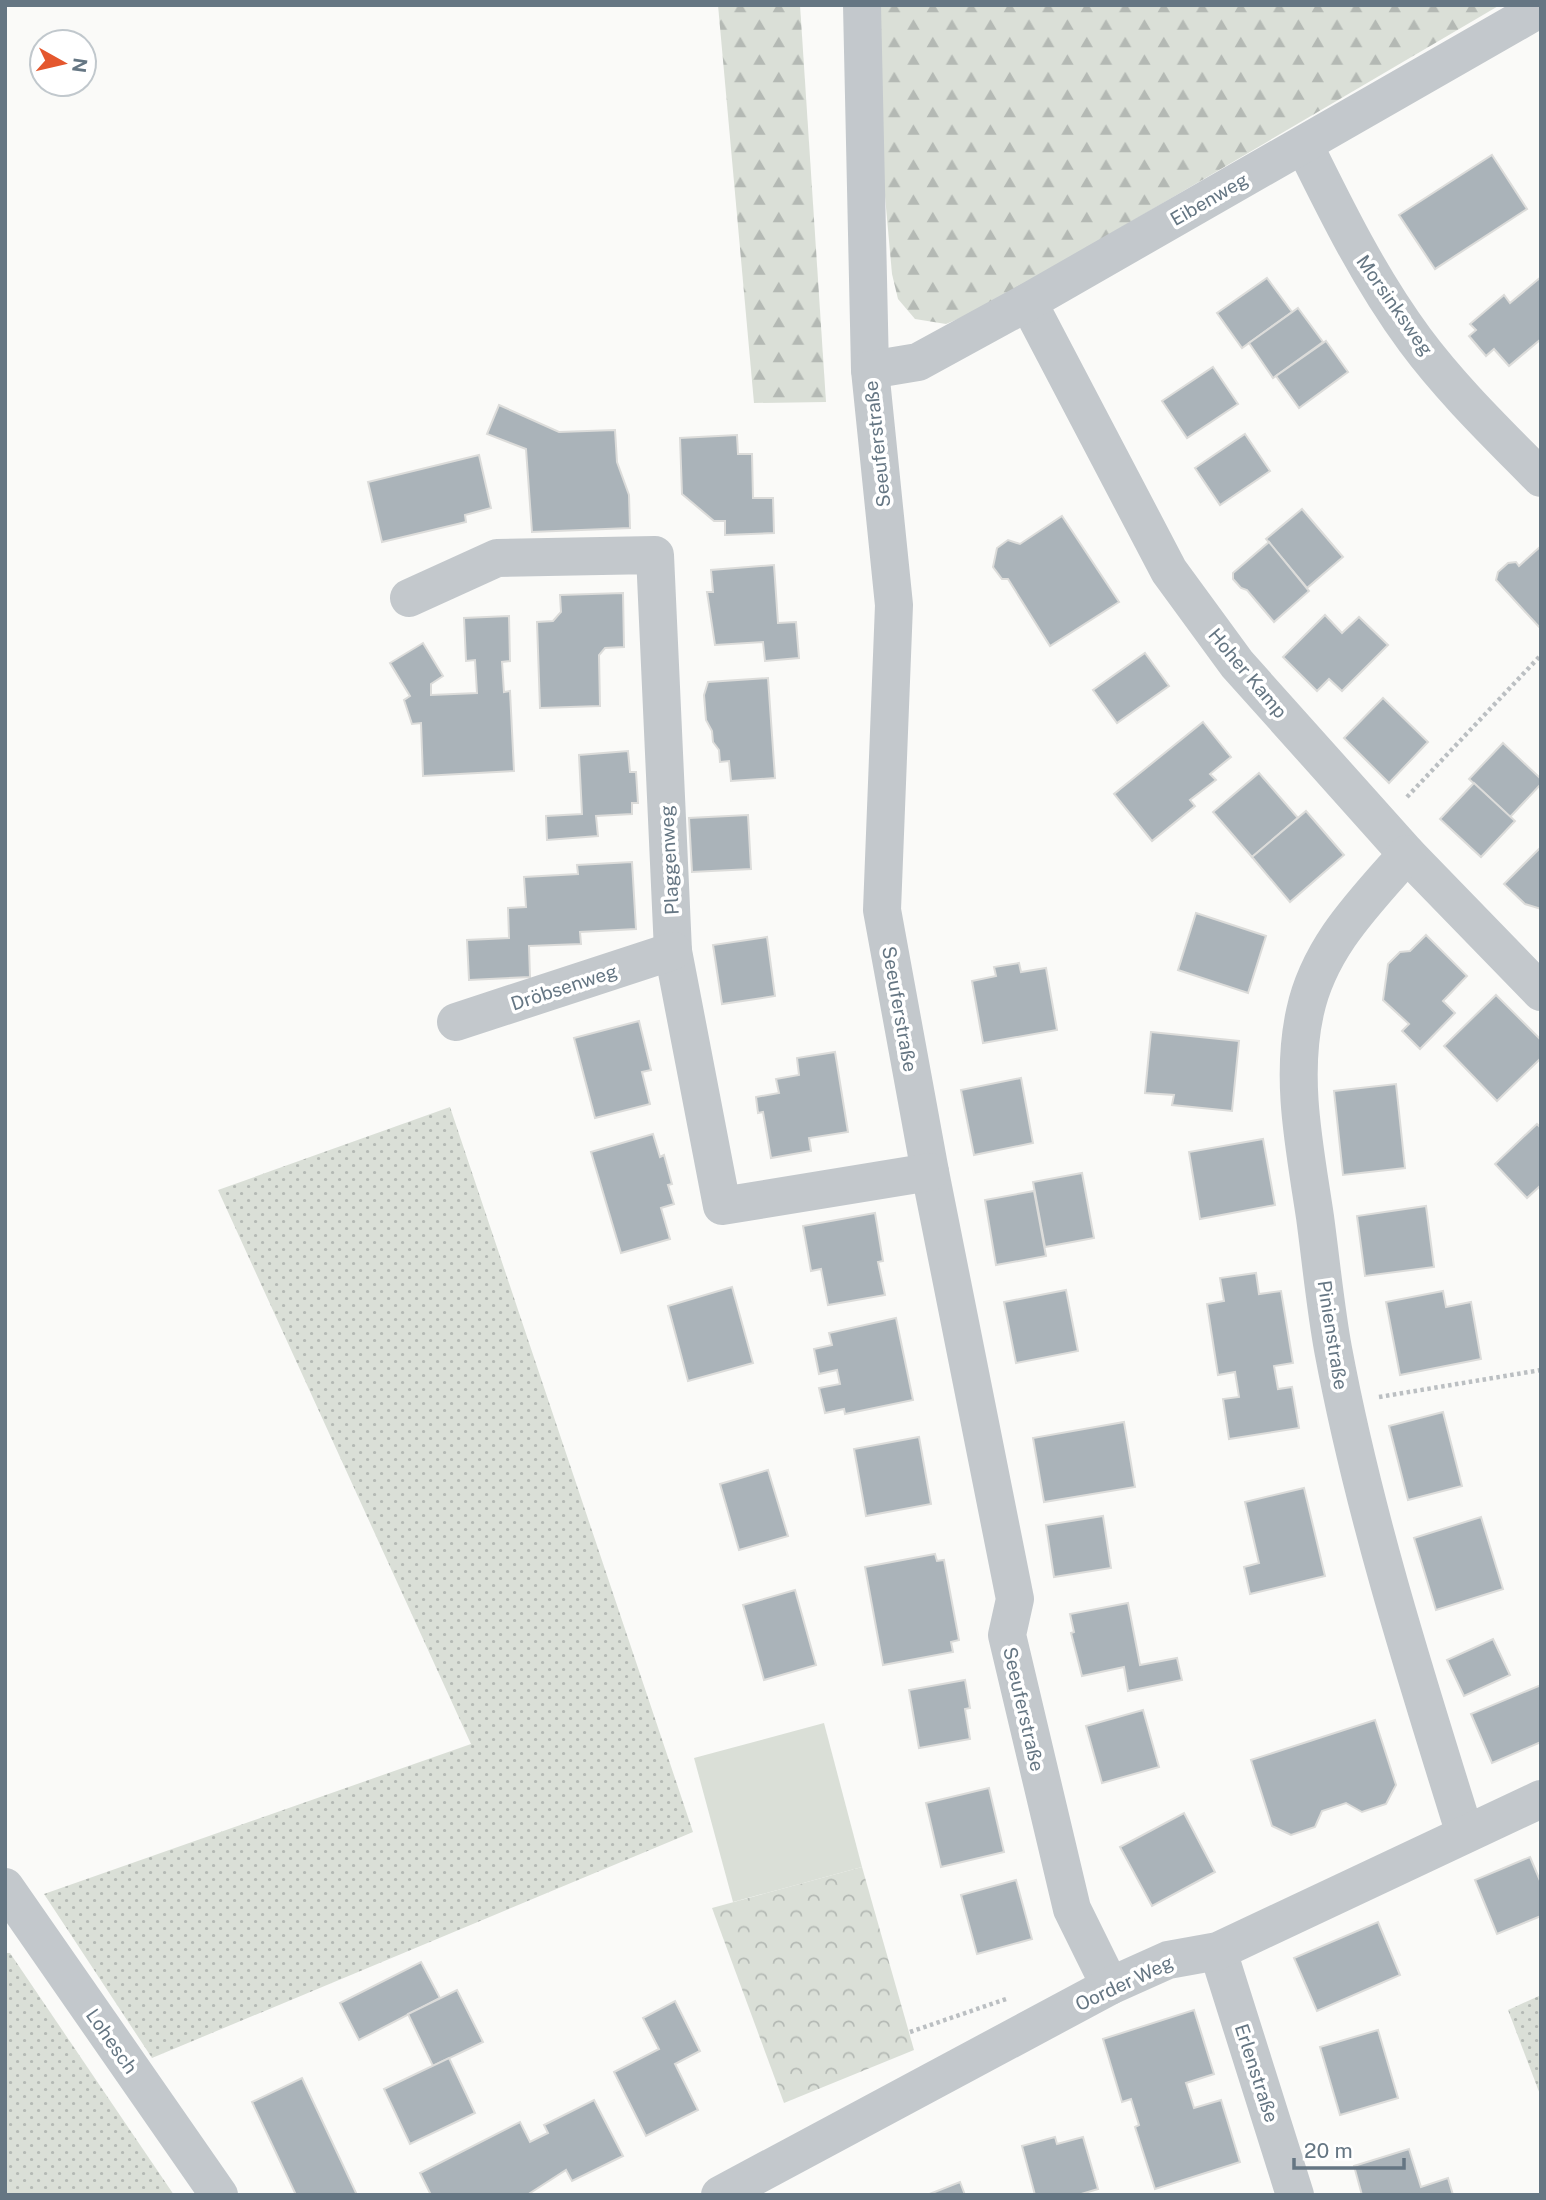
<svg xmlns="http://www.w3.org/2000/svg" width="1546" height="2200" font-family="'Public Sans',sans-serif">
  <defs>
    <pattern id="grass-dots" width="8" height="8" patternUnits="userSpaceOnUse" patternTransform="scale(1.75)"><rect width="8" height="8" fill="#dadfd7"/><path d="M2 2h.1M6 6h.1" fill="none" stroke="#b4b9b4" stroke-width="1.8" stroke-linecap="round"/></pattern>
    <pattern id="forest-firs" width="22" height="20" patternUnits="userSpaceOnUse" patternTransform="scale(1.75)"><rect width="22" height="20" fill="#dadfd7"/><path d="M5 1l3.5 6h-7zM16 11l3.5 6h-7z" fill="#b4b9b4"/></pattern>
    <pattern id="park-crowns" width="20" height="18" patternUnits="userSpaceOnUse" patternTransform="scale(1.75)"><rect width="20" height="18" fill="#dadfd7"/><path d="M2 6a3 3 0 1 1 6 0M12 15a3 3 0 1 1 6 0" fill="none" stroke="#b4b9b4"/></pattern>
  </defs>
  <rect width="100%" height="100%" fill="#fafaf8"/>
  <!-- grass -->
  <g fill="url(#grass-dots)">
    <polygon points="450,1107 693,1832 152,2058 44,1894 471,1744 218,1190"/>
    <polygon points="5,1953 10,1953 174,2195 5,2195"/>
    <polygon points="1541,1995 1541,2097 1508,2010"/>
  </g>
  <!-- forest -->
  <g fill="url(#forest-firs)">
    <polygon points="718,5 800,5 826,402 754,403"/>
    <polygon points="879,5 1500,5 984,308 946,324 915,319 898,299 892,274 877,107"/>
  </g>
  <!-- park -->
  <polygon fill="url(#park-crowns)" points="862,1867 914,2050 784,2103 712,1908"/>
  <!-- garden -->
  <polygon fill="#dadfd7" points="824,1723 862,1867 733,1902 694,1758"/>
  <!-- building -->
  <g fill="#aab3b9" stroke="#dcdcda" stroke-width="2">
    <polygon points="1492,155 1527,209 1435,269 1399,215"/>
    <polygon points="1541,277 1541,339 1509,366 1494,349 1486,356 1469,336 1476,330 1470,324 1504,295 1510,303"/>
    <polygon points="1267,278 1292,312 1242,348 1217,313"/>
    <polygon points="1298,308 1323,342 1273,378 1249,343"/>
    <polygon points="1326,341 1348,372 1299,408 1276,376"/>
    <polygon points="1213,367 1238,404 1187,438 1162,401"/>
    <polygon points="499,405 559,432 615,430 617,462 629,495 630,528 532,532 526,449 487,434"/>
    <polygon points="1245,434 1270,471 1220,505 1195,468"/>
    <polygon points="737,435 738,454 752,454 753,498 773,498 774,533 725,535 725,521 714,521 682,494 680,438"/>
    <polygon points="479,455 491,508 465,515 466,522 382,542 368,482"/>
    <polygon points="1302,509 1343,557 1307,588 1266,539"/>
    <polygon points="1062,516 1119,602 1050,646 1008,579 1002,579 993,567 997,548 1008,540 1020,544"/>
    <polygon points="1269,542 1309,591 1274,622 1247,590 1241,588 1233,579 1233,573"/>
    <polygon points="1541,546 1541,629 1496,580 1498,572 1508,563 1516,562 1519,566"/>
    <polygon points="774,565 778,623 796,622 799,658 765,661 763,642 715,645 707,592 713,592 711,570"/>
    <polygon points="623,593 624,647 605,648 599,655 600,706 540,708 537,622 553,621 561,612 560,595"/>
    <polygon points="1325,615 1342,633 1359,617 1388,645 1342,691 1329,679 1317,691 1283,657"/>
    <polygon points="509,616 510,661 502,662 504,692 510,691 514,771 423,776 421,723 412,724 404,700 410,696 390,663 423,643 443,676 431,684 431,695 477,693 475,660 466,661 464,618"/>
    <polygon points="1145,653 1169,686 1117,723 1093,690"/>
    <polygon points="768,678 775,778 731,781 729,761 720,762 719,750 713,742 712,731 706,720 704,695 708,682"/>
    <polygon points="1383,698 1428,742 1389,783 1344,738"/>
    <polygon points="1203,722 1231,757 1210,774 1216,780 1190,800 1195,806 1152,841 1114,794"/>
    <polygon points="1503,743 1541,779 1541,784 1510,817 1469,779"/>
    <polygon points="628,751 630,772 636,772 638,803 632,803 632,814 596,816 598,836 547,840 546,816 582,814 579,755"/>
    <polygon points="1259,773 1298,818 1252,857 1213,812"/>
    <polygon points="1474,783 1515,821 1481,857 1440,819"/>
    <polygon points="1306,811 1344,855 1290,902 1252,857"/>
    <polygon points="748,815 751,869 692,872 689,818"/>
    <polygon points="1541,847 1541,909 1525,904 1504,884"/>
    <polygon points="632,862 636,929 580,932 581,944 529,946 530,977 469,980 467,940 509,938 508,908 526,907 524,877 578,874 577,865"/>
    <polygon points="1196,913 1266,936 1248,993 1178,970"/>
    <polygon points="1426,935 1467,976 1443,1001 1455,1013 1420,1049 1402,1031 1409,1024 1383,1000 1388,964 1400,952 1410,951"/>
    <polygon points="767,937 775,996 722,1004 713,945"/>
    <polygon points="1019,963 1021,972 1046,968 1057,1030 983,1043 972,981 996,976 994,967"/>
    <polygon points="1496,995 1541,1040 1541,1058 1497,1101 1444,1046"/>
    <polygon points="639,1021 651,1070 642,1072 650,1104 595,1118 574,1038"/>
    <polygon points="1151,1032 1239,1041 1232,1111 1172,1105 1174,1095 1145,1093"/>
    <polygon points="835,1052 848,1132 809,1138 811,1151 771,1158 763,1112 758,1113 756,1097 779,1093 776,1079 799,1075 797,1058"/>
    <polygon points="1021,1078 1033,1143 974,1155 961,1090"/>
    <polygon points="1396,1084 1405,1168 1343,1175 1334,1091"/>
    <polygon points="1537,1124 1541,1128 1541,1185 1527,1198 1495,1164"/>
    <polygon points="653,1134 660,1157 664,1155 672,1184 668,1185 674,1204 661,1208 670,1239 621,1253 591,1152"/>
    <polygon points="1263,1139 1275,1205 1200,1219 1189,1152"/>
    <polygon points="1082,1173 1094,1238 1045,1247 1033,1182"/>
    <polygon points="1034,1191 1046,1256 996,1265 985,1200"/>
    <polygon points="1426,1206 1434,1267 1365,1276 1357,1216"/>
    <polygon points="875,1213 883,1261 878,1262 885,1295 828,1305 821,1269 811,1271 803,1226"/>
    <polygon points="1256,1273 1259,1294 1281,1291 1293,1363 1274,1366 1278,1389 1292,1387 1299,1428 1229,1439 1223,1399 1239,1397 1235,1372 1218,1375 1207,1304 1224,1301 1220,1278"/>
    <polygon points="732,1287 753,1363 688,1381 668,1306"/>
    <polygon points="1066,1290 1078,1351 1016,1363 1004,1302"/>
    <polygon points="1443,1291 1446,1307 1471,1302 1481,1359 1400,1375 1386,1302"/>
    <polygon points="896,1318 913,1400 845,1414 844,1409 825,1413 819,1388 840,1384 837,1370 819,1374 814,1349 832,1345 829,1333"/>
    <polygon points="1443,1412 1462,1486 1408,1500 1389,1426"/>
    <polygon points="1124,1422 1135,1487 1044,1502 1033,1438"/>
    <polygon points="919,1437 931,1504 866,1516 854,1449"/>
    <polygon points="768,1470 788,1536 739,1550 720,1484"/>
    <polygon points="1304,1488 1325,1576 1250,1594 1244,1567 1259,1563 1245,1502"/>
    <polygon points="1103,1516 1111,1568 1054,1577 1046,1525"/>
    <polygon points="1481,1517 1503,1589 1436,1610 1414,1538"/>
    <polygon points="935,1554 937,1561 944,1560 959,1640 951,1642 953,1652 883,1665 865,1567"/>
    <polygon points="795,1590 816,1665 764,1680 743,1605"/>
    <polygon points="1128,1603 1140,1665 1177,1658 1182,1680 1128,1691 1124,1667 1082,1676 1071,1633 1074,1632 1070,1614"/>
    <polygon points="1493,1639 1510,1675 1464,1696 1447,1660"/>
    <polygon points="965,1680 970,1708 965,1709 970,1739 919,1748 909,1690"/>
    <polygon points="1541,1685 1541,1742 1492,1763 1471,1714"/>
    <polygon points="1143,1710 1159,1767 1102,1783 1086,1726"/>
    <polygon points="1375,1720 1396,1785 1386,1804 1362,1812 1346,1803 1322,1811 1315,1827 1291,1835 1272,1826 1251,1760"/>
    <polygon points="989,1788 1004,1852 941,1867 926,1803"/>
    <polygon points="1184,1813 1215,1872 1152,1906 1120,1847"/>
    <polygon points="1530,1857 1541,1883 1541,1916 1497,1934 1475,1880"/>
    <polygon points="1016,1880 1032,1939 977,1954 961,1895"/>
    <polygon points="1378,1922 1400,1975 1317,2011 1294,1958"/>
    <polygon points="421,1962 440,1998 359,2040 340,2003"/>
    <polygon points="457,1990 483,2042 433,2066 408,2014"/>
    <polygon points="675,2001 700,2051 675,2064 698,2110 646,2136 614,2072 659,2049 643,2018"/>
    <polygon points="1194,2010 1214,2074 1186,2083 1194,2108 1221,2100 1240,2162 1155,2189 1135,2127 1139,2125 1131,2099 1122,2102 1103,2039"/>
    <polygon points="1378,2030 1398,2098 1340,2115 1320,2047"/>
    <polygon points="449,2058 475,2113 410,2144 384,2089"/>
    <polygon points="302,2078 357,2195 296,2195 252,2102"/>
    <polygon points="594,2100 623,2156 572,2181 566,2170 527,2195 431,2195 420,2173 520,2122 530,2142 548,2133 544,2125"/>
    <polygon points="1055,2137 1057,2144 1083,2137 1098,2189 1078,2195 1035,2195 1022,2146"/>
    <polygon points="1409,2149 1421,2187 1448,2178 1453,2195 1362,2195 1354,2166"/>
    <polygon points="960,2182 965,2195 927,2195"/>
  </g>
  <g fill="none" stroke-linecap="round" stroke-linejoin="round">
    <!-- path -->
    <g stroke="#bbbfc2" stroke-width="4.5" stroke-dasharray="3.5 3.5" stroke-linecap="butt">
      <polyline points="1407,797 1541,655"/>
      <polyline points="1379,1397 1541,1370"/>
      <polyline points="910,2032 1006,1999"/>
    </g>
    <!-- street -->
    <g stroke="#c3c8cc" stroke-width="38">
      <polyline points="862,5 870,370 894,605 882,910 930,1172 1015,1599 1007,1635 1072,1909 1110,1986"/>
      <path d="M1304 145C1337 212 1370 279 1415 340 1452 390 1498 434 1541 478"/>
      <polyline points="1028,302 1169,571 1237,664 1407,854 1541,992"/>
      <polyline points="870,370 918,362 1028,302 1541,8"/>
      <polyline points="409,598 497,558 655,555 673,951 722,1206 930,1172"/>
      <path d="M1407 854C1364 903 1319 947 1305 1012 1290 1080 1305 1149 1315 1217 1321 1261 1325 1305 1333 1349 1364 1514 1415 1674 1465 1834"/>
      <polyline points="456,1022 673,951"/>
      <polyline points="5,1887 219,2195"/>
      <polyline points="1218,1951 1295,2195"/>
      <polyline points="720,2195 1110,1986 1168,1960 1218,1951 1541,1799"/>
    </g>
  </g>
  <g text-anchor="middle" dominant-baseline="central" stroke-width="7" stroke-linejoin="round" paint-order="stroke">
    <!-- street labels -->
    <g font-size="19" fill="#657683" stroke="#fff">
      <text transform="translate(1209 199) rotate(-30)">Eibenweg</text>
      <text transform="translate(1395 305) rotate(55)">Morsinksweg</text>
      <text transform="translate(877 444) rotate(-96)">Seeuferstraße</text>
      <text transform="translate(1248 673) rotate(50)">Hoher Kamp</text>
      <text transform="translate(669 860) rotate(-93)">Plaggenweg</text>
      <text transform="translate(564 987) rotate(-18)">Dröbsenweg</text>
      <text transform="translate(900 1009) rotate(80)">Seeuferstraße</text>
      <text transform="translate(1333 1335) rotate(81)">Pinienstraße</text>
      <text transform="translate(1024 1709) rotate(77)">Seeuferstraße</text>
      <text transform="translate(1124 1983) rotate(-25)">Oorder Weg</text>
      <text transform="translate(112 2041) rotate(55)">Lohesch</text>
      <text transform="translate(1257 2073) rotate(72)">Erlenstraße</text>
    </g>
  </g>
  <!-- border -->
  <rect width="1546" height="2200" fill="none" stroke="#657683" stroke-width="14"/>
  <!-- north arrow -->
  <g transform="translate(63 63) rotate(98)"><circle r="33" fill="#ffffff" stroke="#c1c8cd" stroke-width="2"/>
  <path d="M0-5L12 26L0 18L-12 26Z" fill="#e4572e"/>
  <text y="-10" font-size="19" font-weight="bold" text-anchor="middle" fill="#657683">N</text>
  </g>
  <!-- scale -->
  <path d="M1294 2158v10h110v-10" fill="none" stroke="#657683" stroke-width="3.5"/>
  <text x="1304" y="2158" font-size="21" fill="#657683" stroke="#ffffff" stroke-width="5" paint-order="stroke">20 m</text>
</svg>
